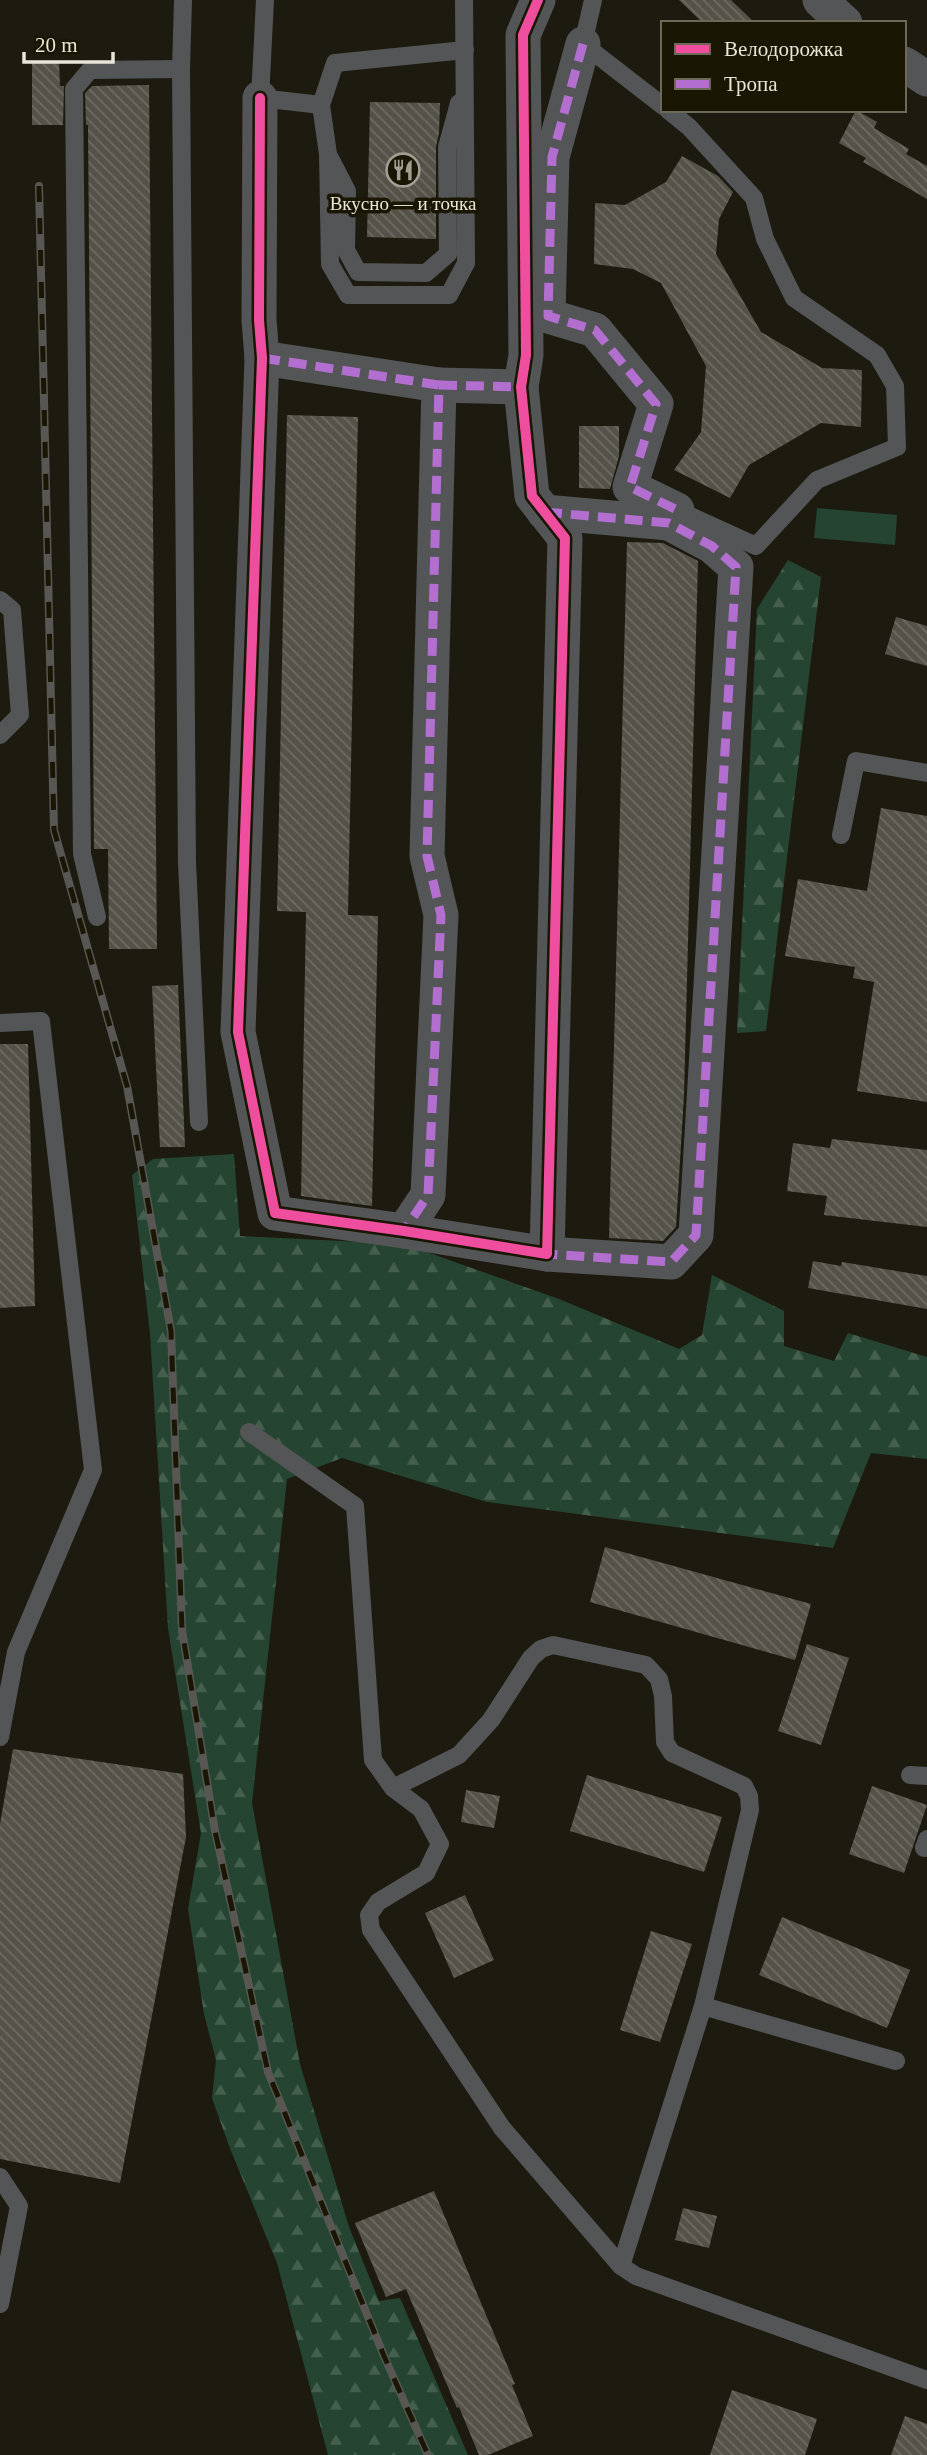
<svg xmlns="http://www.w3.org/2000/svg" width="927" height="2455" font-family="Georgia,serif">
  <defs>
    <pattern id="forest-firs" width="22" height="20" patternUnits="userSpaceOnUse" patternTransform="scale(1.75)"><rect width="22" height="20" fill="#254431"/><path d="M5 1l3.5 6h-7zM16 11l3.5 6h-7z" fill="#455f4e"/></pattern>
    <pattern id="building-back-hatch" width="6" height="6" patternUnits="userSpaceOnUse" patternTransform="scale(1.75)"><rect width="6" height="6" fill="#555349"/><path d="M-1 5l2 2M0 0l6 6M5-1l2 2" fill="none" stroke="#6d6c63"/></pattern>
  </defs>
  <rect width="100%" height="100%" fill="#1d1b10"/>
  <!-- forest -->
  <g fill="url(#forest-firs)">
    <polygon points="788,560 821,577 766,1031 737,1033 757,609"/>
    <polygon points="234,1154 240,1236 404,1244 559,1299 679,1349 702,1335 712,1275 784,1311 784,1346 834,1361 848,1333 927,1357 927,1459 871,1453 833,1548 487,1502 342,1458 287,1479 252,1803 300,2064 349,2227 379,2301 400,2298 468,2455 328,2455 277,2263 229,2146 212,2098 216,2060 204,2014 188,1909 201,1833 168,1628 150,1334 132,1175 153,1159"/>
  </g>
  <!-- park -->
  <polygon fill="#254431" points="817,508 897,515 895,545 814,538"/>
  <!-- building -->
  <g fill="url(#building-back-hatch)">
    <polygon points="679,0 731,0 755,23 703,23"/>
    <polygon points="32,61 59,61 60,86 64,86 63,125 32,125"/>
    <polygon points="149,85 157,949 109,949 108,849 94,849 88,125 86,125 85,93 92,86"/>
    <polygon points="370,102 440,103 439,133 436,147 436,239 367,237"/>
    <polygon points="856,110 877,122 874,128 909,149 906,154 927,166 927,199 863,162 866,158 839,143"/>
    <polygon points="682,156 718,176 733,192 719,219 716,254 761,332 822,368 862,370 861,427 821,423 749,465 730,498 674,470 701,432 706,366 661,283 633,269 594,264 595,203 625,205 666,182"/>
    <polygon points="287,415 358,417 348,915 378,916 372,1206 301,1196 306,912 277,911"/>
    <polygon points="579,426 619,426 619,456 610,489 579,488"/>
    <polygon points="627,542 663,543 698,561 684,1095 676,1227 663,1241 609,1238"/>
    <polygon points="896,617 927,626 927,666 885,654"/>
    <polygon points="881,808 927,816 927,1102 857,1091 874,982 853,978 855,967 785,956 798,879 867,891"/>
    <polygon points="178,985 185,1147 160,1147 152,986"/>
    <polygon points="0,1044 28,1044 35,1306 0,1308"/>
    <polygon points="832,1139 927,1150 927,1227 824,1215 827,1196 787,1191 793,1143 830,1148"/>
    <polygon points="813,1261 841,1266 842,1262 927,1276 927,1309 808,1288"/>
    <polygon points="605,1547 811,1604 795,1660 590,1602"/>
    <polygon points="807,1644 849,1658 821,1745 778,1731"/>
    <polygon points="13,1749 183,1774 186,1837 120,2183 0,2159 0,1824"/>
    <polygon points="587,1775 722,1817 704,1872 570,1831"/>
    <polygon points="872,1786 927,1805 904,1873 849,1854"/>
    <polygon points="466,1790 500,1796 494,1828 461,1822"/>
    <polygon points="465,1895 494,1960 454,1978 425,1913"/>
    <polygon points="782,1917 910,1970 887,2028 759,1975"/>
    <polygon points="651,1931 692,1944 660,2042 620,2030"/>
    <polygon points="434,2191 515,2384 512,2385 533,2436 488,2455 479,2455 459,2407 457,2408 406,2289 386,2297 355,2223"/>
    <polygon points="683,2208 717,2216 709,2248 675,2240"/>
    <polygon points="732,2390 817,2419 805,2455 710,2455"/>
    <polygon points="905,2416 927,2424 927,2455 891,2455"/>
  </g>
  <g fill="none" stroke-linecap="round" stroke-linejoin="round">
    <!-- service -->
    <g stroke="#545557" stroke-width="18">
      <polyline points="183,0 181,69 187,862 199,1122"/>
      <polyline points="265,0 260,98 321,105"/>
      <polyline points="464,0 466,263 449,295 348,295 330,264 328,154 321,105 335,63 465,50"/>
      <polyline points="593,0 583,44 663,106"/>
      <polyline points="668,110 689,127 754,198 765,239 794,298 877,355 895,386 897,447 817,480 756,546 688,515"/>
      <polyline points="330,158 347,191 346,250 358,272 426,273 448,254 447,147 459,103"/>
      <polyline points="0,600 12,610 20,715 0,735"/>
      <polyline points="841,835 856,761 927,773"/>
      <polyline points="97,917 82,854 74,89 90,70 181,69"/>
      <polyline points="0,1023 41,1021 93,1470 16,1652 0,1737"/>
      <polyline points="249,1432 355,1506 373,1760 393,1788 421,1809 440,1844 426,1873 378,1902 369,1915 371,1930 502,2128 621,2266 636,2276 927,2380"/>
      <polyline points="910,1775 927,1776"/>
      <polyline points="393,1788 459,1755 491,1720 531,1658 541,1649 553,1645 646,1665 659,1679 663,1696 665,1742 672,1753 744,1786 749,1796 750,1810 703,2006 896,2061"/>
      <polyline points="924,1848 927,1839"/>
      <polyline points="0,2177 19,2206 0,2304"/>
      <polyline points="621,2266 703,2006"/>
    </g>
    <!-- minor -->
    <g stroke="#545557" stroke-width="35">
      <polyline points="820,0 845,23"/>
      <polyline points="583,44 552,157 548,316 595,330 656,404 630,487 677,510"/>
      <polyline points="904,64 927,79"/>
      <polyline points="260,98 259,320 262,358 238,1032 275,1213 404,1231 547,1254 565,538 532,496 521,387 526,355 523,35 538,0"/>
      <polyline points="262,358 439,385 427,856 441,915 428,1195 404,1231"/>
      <polyline points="439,385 521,387"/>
      <polyline points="544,512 669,523 712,546 736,567 696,1235 671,1262 547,1254"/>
    </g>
    <defs>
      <polyline id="rail" points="39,186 54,830 127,1086 171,1331 182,1630 215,1831 268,2072 384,2356 428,2455"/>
    </defs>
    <!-- rail casing -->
    <use href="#rail" stroke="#585754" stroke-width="8"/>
    <!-- rail -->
    <use href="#rail" stroke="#191603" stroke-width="5" stroke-dasharray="16" stroke-linecap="butt"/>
    <!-- quiet -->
    <g stroke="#b36fd0" stroke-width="9" stroke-dasharray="18 9" stroke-linecap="butt">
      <polyline points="583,44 552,157 548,316 595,330 656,404 630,487 677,510"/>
      <polyline points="262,358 439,385 427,856 441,915 428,1195 404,1231"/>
      <polyline points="439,385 521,387"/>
      <polyline points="544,512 669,523 712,546 736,567 696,1235 671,1262 547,1254"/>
    </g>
    <defs>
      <polyline id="cycleway" points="260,98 259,320 262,358 238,1032 275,1213 404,1231 547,1254 565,538 532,496 521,387 526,355 523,35 538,0"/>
    </defs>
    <!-- cycleway casing -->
    <use href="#cycleway" stroke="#191603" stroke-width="15"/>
    <!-- cycleway -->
    <use href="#cycleway" stroke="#ef4d9e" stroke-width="10"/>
  </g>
  <!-- icons -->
  <defs>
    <symbol id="restaurant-ring" viewBox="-11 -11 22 22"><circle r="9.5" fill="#191603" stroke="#a19e93" stroke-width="1.5"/><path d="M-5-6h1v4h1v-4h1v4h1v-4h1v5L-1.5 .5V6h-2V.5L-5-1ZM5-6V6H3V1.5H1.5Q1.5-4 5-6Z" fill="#a19e93"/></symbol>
  </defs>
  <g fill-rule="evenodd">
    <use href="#restaurant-ring" x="384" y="151" width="38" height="38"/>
  </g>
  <g text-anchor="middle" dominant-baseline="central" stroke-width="7" stroke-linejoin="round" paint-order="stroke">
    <!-- poi labels -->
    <g font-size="19" fill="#e8e5d9" stroke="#191603">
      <text x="403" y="203">Вкусно — и точка</text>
    </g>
  </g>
  <!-- legend -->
  <rect x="661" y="21" width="245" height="91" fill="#191603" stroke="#6c6959" stroke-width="2"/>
  <rect x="675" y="44" width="35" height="10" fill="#ef4d9e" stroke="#6c6959" stroke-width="2"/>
  <text x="724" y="56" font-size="21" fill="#e8e5d9">Велодорожка</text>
  <rect x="675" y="79" width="35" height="10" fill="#b36fd0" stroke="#6c6959" stroke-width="2"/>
  <text x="724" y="91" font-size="21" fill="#e8e5d9">Тропа</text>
  <!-- scale -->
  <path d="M24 52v10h89v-10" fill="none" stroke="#e8e5d9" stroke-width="3.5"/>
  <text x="35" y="52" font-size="21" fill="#e8e5d9" stroke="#191603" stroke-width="5" paint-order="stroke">20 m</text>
</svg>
